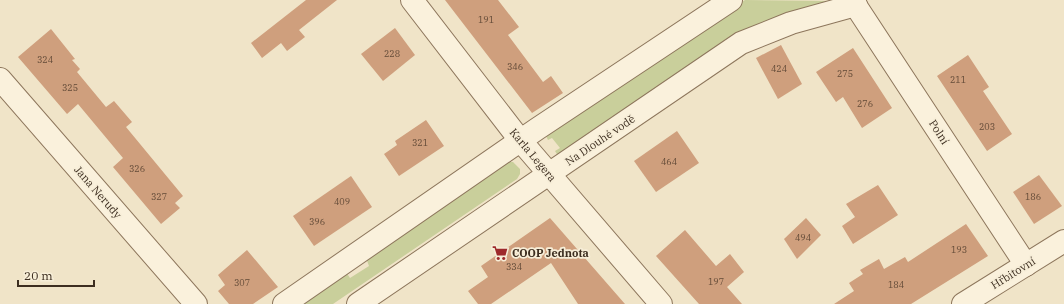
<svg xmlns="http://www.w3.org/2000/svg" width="1064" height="304" font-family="'IBM Plex Serif',serif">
  <rect width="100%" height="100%" fill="#f0e4c8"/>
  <!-- green -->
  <g fill="#c9cf9b">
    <polygon points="745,0 832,1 560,159 555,151 560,148 552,138 548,140 546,136 673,46"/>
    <polygon points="508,162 513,162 520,169 520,174 517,179 333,304 298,304 346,272 350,278 369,266 366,258"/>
  </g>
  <!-- building -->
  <g fill="#cf9f7d">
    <polygon points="306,0 337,0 299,30 305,37 287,51 281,43 262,58 251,43"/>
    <polygon points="445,0 498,0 519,27 508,35 543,82 551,76 563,93 532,113"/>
    <polygon points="395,28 415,55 383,81 361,54"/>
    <polygon points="51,29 75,59 72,60 80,69 77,72 106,107 114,101 132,122 126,127 183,196 175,203 180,208 161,224 113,167 123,158 78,104 67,114 18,57"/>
    <polygon points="781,45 802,84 778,99 756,58"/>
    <polygon points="853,48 892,108 862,128 843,97 836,102 816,72"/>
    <polygon points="968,55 989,87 983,91 1012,134 987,151 937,76"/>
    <polygon points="426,120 444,146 399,176 384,154 397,145 395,141"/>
    <polygon points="677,131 699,163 656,192 634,161"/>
    <polygon points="1039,175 1062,206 1034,224 1013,192"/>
    <polygon points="351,176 372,207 314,246 293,216"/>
    <polygon points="878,185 898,215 853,244 842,226 855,217 846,204"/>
    <polygon points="550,218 625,304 578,304 551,263 491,304 478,304 468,291 488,277 481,266"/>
    <polygon points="806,218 821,235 797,259 784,239"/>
    <polygon points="966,224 988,256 911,304 834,304 854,291 849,283 863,274 860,270 879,259 884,269 905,257 908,262"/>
    <polygon points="685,230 716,266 730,254 744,272 727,287 742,304 699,304 656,256"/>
    <polygon points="247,250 278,287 253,304 229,304 218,291 225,285 218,275"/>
  </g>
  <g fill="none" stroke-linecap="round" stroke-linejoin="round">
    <defs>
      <g id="street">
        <polyline points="412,0 520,140 661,304"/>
        <polyline points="852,0 1026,265"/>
        <polyline points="0,79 196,304"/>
        <polyline points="284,304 537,129 731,0"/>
        <polyline points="358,304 741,43 791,23 856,5"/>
        <polyline points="963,304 1064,241"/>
      </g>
    </defs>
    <!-- street casing -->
    <use href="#street" stroke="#8d765c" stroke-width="24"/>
    <!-- street -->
    <use href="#street" stroke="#faf1dc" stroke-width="22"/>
  </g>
  <!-- icons -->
  <defs>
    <symbol id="supermarket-bare" viewBox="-9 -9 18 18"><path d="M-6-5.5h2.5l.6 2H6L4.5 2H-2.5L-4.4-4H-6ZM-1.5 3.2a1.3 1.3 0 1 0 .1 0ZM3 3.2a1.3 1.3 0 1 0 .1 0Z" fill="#9e2a2b" stroke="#f7eed8" stroke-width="2.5" paint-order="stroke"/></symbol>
  </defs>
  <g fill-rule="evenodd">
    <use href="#supermarket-bare" x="489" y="242" width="22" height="22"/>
  </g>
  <g text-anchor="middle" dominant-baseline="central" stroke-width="3.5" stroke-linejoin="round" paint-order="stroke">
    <!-- number labels -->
    <g font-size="9" fill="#624a37">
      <text x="486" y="19">191</text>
      <text x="392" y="53">228</text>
      <text x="45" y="59">324</text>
      <text x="515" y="66">346</text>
      <text x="779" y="68">424</text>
      <text x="845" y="73">275</text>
      <text x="958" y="79">211</text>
      <text x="70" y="87">325</text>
      <text x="865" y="103">276</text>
      <text x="987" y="126">203</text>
      <text x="420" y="142">321</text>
      <text x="669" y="161">464</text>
      <text x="137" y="168">326</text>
      <text x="159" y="196">327</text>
      <text x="1033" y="196">186</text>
      <text x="342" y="201">409</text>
      <text x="317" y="221">396</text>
      <text x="803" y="237">494</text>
      <text x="959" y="249">193</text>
      <text x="514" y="266">334</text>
      <text x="716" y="281">197</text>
      <text x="242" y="282">307</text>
      <text x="896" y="284">184</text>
    </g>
    <!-- street labels -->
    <g font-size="11" fill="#3d2e20" stroke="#f7eed8">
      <text transform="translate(939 132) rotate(57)">Polní</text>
      <text transform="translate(600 140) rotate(-34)">Na Dlouhé vodě</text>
      <text transform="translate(533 155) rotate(50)">Karla Legera</text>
      <text transform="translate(98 192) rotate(49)">Jana Nerudy</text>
      <text transform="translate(1013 273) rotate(-32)">Hřbitovní</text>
    </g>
    <!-- poi labels -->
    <g font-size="11" font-weight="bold" fill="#3d2e20" stroke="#f7eed8" text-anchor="start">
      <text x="512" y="253">COOP Jednota</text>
    </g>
  </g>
  <!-- scale -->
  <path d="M18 280v6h76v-6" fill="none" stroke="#3d2e20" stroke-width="2"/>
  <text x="24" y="280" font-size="12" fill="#3d2e20" stroke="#f7eed8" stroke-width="3" paint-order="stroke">20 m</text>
</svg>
